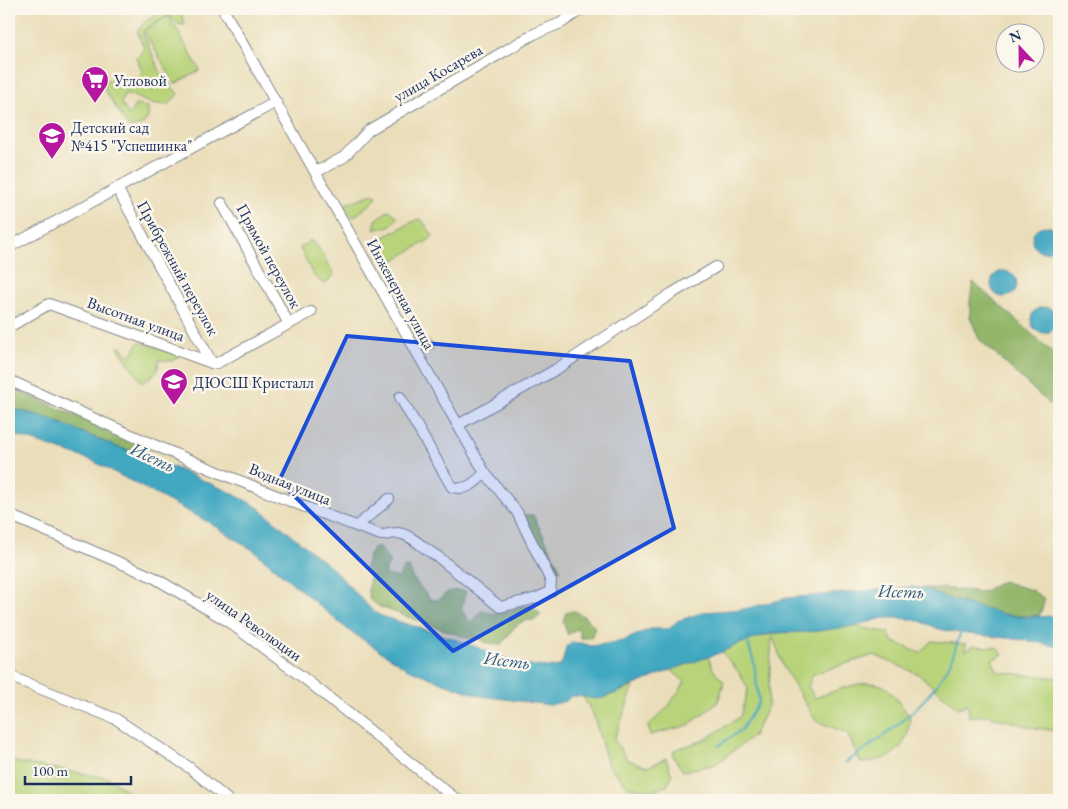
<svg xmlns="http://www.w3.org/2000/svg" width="1068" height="809" font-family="'EB Garamond',serif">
  <rect width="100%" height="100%" fill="#fbf7ec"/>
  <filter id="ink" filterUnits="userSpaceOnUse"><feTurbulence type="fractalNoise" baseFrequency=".02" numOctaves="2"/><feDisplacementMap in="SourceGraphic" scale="10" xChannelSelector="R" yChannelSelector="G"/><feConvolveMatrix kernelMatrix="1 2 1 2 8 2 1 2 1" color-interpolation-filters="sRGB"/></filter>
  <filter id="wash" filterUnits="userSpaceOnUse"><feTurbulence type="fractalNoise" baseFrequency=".0096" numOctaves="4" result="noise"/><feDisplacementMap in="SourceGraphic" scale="20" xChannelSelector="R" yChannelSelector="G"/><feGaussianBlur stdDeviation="1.12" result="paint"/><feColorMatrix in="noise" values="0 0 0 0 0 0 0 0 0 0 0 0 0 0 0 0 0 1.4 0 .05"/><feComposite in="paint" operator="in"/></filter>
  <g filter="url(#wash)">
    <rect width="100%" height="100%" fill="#eadeba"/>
    <!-- green -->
    <g fill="#b8d379" stroke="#6a816c">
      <polygon points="168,9 178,9 182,16 185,25 178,24 169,15 144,30 169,16 200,70 175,84 144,31 143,33 161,74 178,94 168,105 150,103 125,93 121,103 129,115 135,105 148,107 148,118 142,125 129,128 104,89 103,82 119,76 125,85 139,79 142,71 137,58 144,48 137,31 147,20"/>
      <polygon points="372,194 377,196 373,202 354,217 345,212 346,204"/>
      <polygon points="389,210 398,217 390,226 374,230 376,220"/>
      <polygon points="418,219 422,220 433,236 429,240 394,260 381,259 377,252 384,237"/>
      <polygon points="310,240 316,244 334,274 325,285 313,275 300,248"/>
      <polygon points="411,321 424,341 431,342 433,350 425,354 422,352 407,326"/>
      <polygon points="139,342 180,355 172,361 159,360 157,372 142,383 118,347 122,347 128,355 133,353"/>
      <path d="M855 626 889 633 892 641 920 653 931 641 966 644 965 651 972 646 996 647 1003 654 992 660 998 672 1059 678V731L1034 728 987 715 969 717 968 704 958 708 918 674 874 655 813 674 808 686 815 698C833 692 871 674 888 689 896 697 903 708 910 717 908 750 892 760 861 763L847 733 816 721 784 668 772 635 768 706 753 736 716 764 683 771 673 756 674 750 704 740 740 717 748 688 737 670 722 652C766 628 807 630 855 626Z"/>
      <polygon points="708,656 713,669 724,682 718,702 689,725 650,735 648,726 668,707 685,682 671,670"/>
      <path d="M634 686 614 740 628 760 648 767 666 758 672 776 667 786 654 790 628 787 608 765 593 714 583 697C602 701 617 693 634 686Z"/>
      <polygon points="9,761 109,778 140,800 9,800"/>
    </g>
    <!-- forest -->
    <g fill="#92b569" stroke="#567264">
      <polygon points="973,282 1059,358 1059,413 979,339 970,317 970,301"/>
      <polygon points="9,387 149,447 147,456 117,447 48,418 14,409 9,410"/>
      <polygon points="525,515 533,515 561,571 546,562 526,523"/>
      <path d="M374 548H380L390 562 386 569 385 575 399 578 403 568 409 567 412 577 431 600H438C449 590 451 590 466 591L461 609 470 622 476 618 481 611C486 612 492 614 497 614 515 612 527 596 541 615L535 620C513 620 514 631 500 645L485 642 478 637 470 639 380 607 370 600 368 592 370 575 365 568 369 555Z"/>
      <path d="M1002 581 1031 590 1045 599 1040 615C1000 620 958 602 921 588H943L983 592Z"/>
      <polygon points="575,611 586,618 595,627 591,638 580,638 580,632 576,629 568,635 563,622 566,612"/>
    </g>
    <!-- water -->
    <g fill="#41a8c1" stroke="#2e6c90">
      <circle cx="1045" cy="239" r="13"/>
      <circle cx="1004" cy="284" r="13"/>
      <circle cx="1044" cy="320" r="13"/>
      <path d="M14 409 48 418 117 447 147 456 230 492 256 506 333 569 373 611 381 616C405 624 429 630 452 638 482 648 528 672 560 666L563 660 566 647 570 643H581L591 646 605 644 623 641 650 629H669L677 621 704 612 744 609 788 598 909 587 921 588 952 600 1007 615 1026 617 1059 616V647L1025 640 960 633 939 629 920 621 901 618H883L855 626 810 632 772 633 736 645 722 652 671 670 603 698 594 699 579 696H571L566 701 550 705 481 696 438 681 406 668 347 629 253 550 208 522 91 460 9 433V410Z"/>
    </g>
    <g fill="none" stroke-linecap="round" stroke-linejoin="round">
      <!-- stream -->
      <g stroke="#41a8c1" stroke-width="2">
        <polyline points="718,746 741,730 759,702 754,663 747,640"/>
        <path d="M845 763C883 737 922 711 946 671 953 660 956 644 961 632"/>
      </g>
    </g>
  </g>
  <g filter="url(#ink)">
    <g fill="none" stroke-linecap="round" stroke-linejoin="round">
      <defs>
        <g id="minor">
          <polyline points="316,172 344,157 369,130 534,34 561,23 582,9"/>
          <polyline points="117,188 212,363"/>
          <polyline points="222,203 289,324"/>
          <polyline points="9,247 276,102"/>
          <polyline points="9,327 49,304 212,363"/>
          <polyline points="212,363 217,363 311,312"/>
          <path d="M9 380C131 436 254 490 381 535 386 535 393 533 398 533 413 535 424 550 437 556L500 607 537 598 550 592 551 581 517 512 485 473 223 9"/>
          <path d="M400 397 452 487C468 491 474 483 485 473"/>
          <polyline points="458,425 555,370 671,294 716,267"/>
          <polyline points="9,515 153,577 226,620 309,682 457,800"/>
          <polyline points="357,526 389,499"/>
          <polyline points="9,676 116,719 190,768 228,800"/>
        </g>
      </defs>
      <!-- minor casing -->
      <use href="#minor" stroke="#82868c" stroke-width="12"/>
      <!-- minor -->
      <use href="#minor" stroke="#fff" stroke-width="10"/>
    </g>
  </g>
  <!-- marked area -->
  <path fill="#1d4ed8" fill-opacity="0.2" stroke="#1d4ed8" stroke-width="4" stroke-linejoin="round" d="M347 336 630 361 674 528 453 651 279 481Z"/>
  <!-- icons -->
  <defs>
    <symbol id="supermarket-pin" viewBox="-11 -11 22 30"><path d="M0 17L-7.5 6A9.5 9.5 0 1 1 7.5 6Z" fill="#b5179e" stroke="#fbf7ec"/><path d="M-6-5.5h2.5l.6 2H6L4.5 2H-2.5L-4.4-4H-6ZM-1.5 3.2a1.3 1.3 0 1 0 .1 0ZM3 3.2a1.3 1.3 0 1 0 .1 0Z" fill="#fff"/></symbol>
    <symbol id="school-pin" viewBox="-11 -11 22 30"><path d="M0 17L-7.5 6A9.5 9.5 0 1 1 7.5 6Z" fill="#b5179e" stroke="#fbf7ec"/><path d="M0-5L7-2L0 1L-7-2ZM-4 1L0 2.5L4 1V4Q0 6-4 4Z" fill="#fff"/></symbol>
  </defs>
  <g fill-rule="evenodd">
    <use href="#supermarket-pin" x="79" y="64" width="32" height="43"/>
    <use href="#school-pin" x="36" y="120" width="32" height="43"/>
    <use href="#school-pin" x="158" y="366" width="32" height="43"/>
  </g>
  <g text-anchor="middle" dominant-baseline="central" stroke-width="5" stroke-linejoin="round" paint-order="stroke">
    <!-- street labels -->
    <g font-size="16" fill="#1b2f5e" stroke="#fbf7ec">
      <text transform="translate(438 73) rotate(-30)">улица Косарева</text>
      <text transform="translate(269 256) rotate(61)">Прямой переулок</text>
      <text transform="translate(178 268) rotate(61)">Прибрежный переулок</text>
      <text transform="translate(401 294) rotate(61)">Инженерная улица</text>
      <text transform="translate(136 319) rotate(20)">Высотная улица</text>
      <text transform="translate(290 484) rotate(22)">Водная улица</text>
      <text transform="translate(254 625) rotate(35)">улица Революции</text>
    </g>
    <!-- poi labels -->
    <g font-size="16" fill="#1b2f5e" stroke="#fbf7ec" text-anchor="start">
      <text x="114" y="80">Угловой</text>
      <text x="71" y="127">Детский сад<tspan x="71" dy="18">№415 "Успешинка"</tspan></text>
      <text x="193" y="382">ДЮСШ Кристалл</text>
    </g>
    <!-- water labels -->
    <g font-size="18" font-style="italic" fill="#285981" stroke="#fbf7ec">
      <text transform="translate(153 457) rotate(25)">Исеть</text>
      <text transform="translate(901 591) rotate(2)">Исеть</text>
      <text transform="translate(507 660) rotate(7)">Исеть</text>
    </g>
  </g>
  <!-- margin -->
  <rect width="1068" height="809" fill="none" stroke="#fbf7ec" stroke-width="30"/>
  <!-- north arrow -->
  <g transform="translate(1020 48) rotate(338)"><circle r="24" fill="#fbf7ec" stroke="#a1a7b3"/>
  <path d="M0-4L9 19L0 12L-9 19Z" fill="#b5179e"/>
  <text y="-8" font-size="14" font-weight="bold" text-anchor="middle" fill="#1b2f5e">N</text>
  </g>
  <!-- scale -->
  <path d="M25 776v8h106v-8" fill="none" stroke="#1b2f5e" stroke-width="2.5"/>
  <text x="32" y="776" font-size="15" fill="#1b2f5e" stroke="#fbf7ec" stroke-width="4" paint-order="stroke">100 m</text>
</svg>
